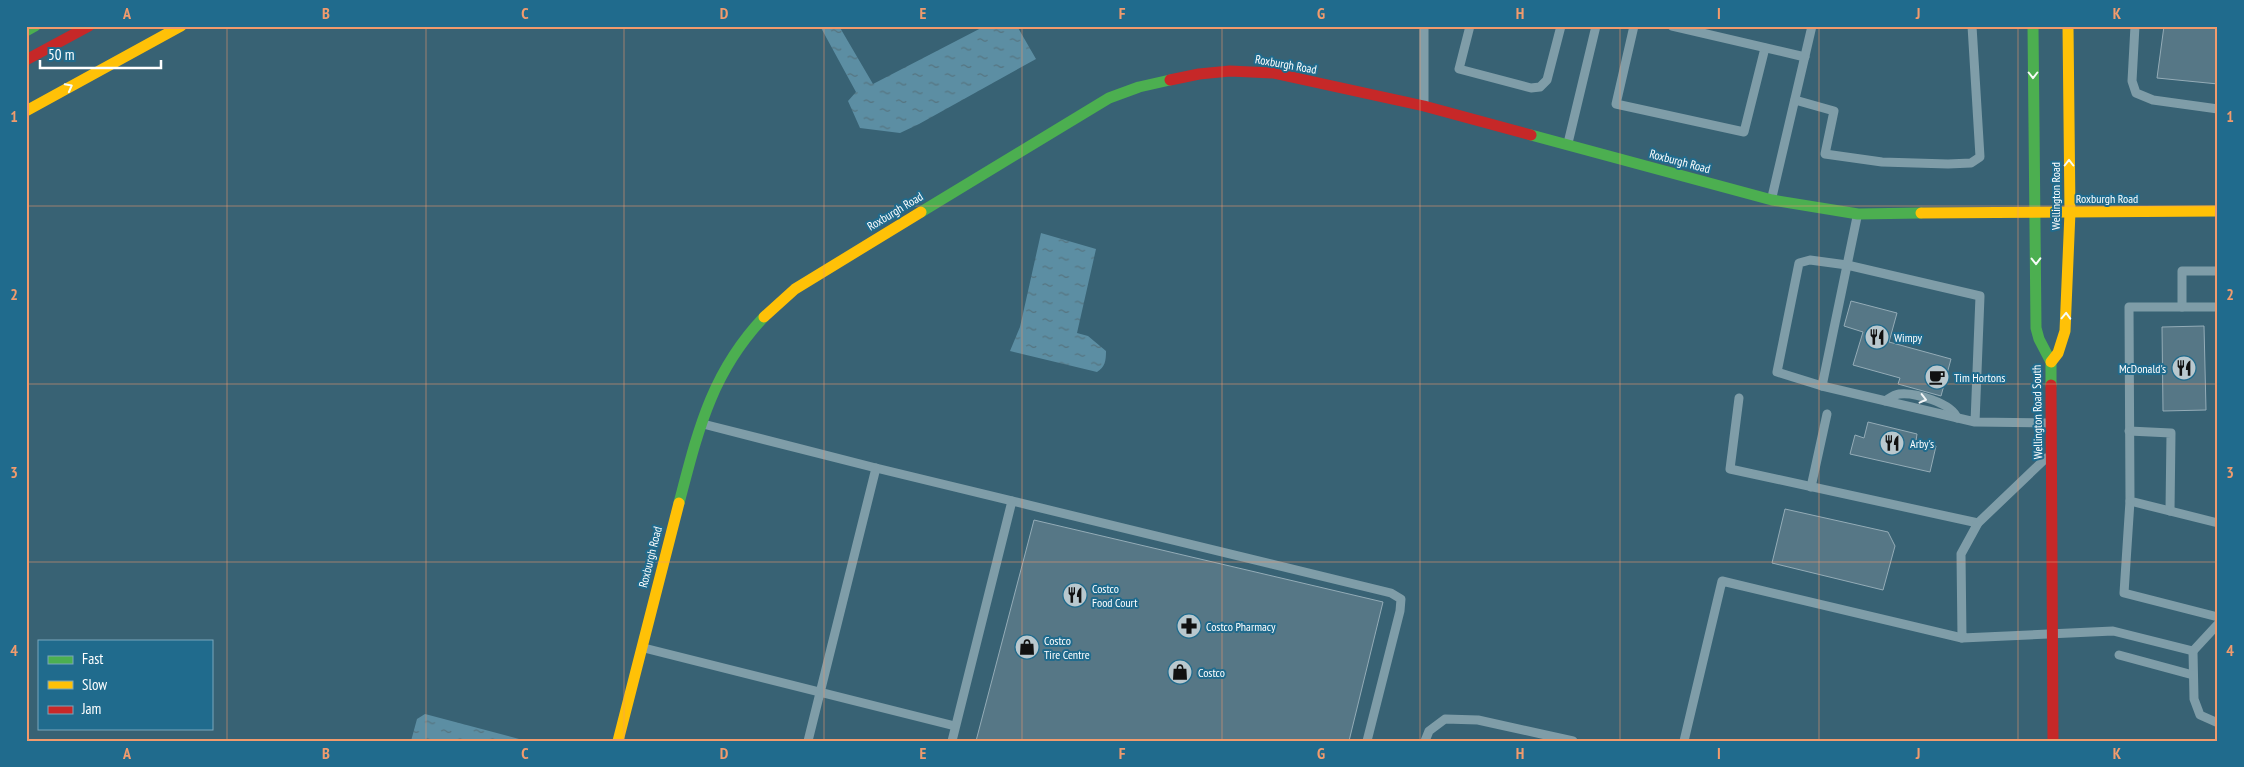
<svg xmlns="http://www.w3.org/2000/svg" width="2244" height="767" font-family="'PT Sans Narrow',sans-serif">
  <defs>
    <pattern id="water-ripples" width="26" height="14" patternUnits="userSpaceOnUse" patternTransform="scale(1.25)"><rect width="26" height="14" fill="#5c8ea3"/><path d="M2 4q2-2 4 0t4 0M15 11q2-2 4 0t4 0" fill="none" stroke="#567480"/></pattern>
  </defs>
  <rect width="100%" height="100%" fill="#386274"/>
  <!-- water -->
  <g fill="url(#water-ripples)">
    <polygon points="820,26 839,26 873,84 985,26 1017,26 1036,59 919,124 900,133 860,128 848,101 856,92"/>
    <path d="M1041 233 1096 249 1077 333 1088 336 1106 351C1106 361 1105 367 1097 372L1010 351 1020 327Z"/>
    <polygon points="425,714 519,739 521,741 411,741 417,719"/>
  </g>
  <!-- building -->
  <g fill="#567786" stroke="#94acb7">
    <polygon points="2164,26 2218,26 2218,84 2157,78"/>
    <polygon points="1851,301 1897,313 1889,342 1951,359 1941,396 1898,384 1900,378 1853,365 1863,332 1844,326"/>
    <polygon points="2204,326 2206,410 2163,411 2162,327"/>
    <polygon points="1868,422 1917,434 1916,441 1936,446 1930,472 1850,454 1855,435 1864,438"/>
    <polygon points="1785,509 1888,532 1895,546 1883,590 1772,563"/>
    <polygon points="1034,520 1383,602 1349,741 976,741"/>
  </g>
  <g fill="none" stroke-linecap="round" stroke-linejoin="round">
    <!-- lane -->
    <g stroke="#7f9da8" stroke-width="9">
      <polyline points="1470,26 1459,69 1531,88 1540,87 1547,80 1561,26"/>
      <polyline points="1634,26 1616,104 1744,132 1765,48"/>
      <polyline points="1672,26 1805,57"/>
      <polyline points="2135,26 2132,81 2136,93 2153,100 2218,109"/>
      <polyline points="1795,100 1834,111 1825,154 1882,162 1948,164 1971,163 1980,157 1972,26"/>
      <polyline points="1424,103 1424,26"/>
      <polyline points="1568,143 1596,26"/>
      <polyline points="1772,197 1812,26"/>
      <polyline points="2182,307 2182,271 2218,271"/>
      <polyline points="2218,307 2129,307 2130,501 2218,523"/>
      <polyline points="1822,386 1857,217"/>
      <polyline points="1739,398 1730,469 1978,523"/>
      <path d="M1885 401C1890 398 1893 395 1899 394 1914 392 1952 403 1957 418"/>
      <polyline points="1975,422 1822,386 1777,372 1799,263 1810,260 1847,265 1980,296 1975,422 2048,423"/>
      <polyline points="703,424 876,468 1391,593 1401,599 1400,611 1367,741"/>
      <polyline points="2129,431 2171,433 2170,511"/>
      <polyline points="2046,458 1978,523 1961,554 1962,638 2113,631 2193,651 2218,624"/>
      <polyline points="1811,487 1827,414"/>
      <polyline points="2130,501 2124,593 2218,617"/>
      <polyline points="644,648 955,726"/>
      <polyline points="2193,651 2194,699 2200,715 2218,723"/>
      <polyline points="2119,655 2193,675"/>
      <polyline points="808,741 876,468"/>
      <polyline points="952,741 1012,501"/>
      <polyline points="1425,741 1429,731 1445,719 1478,720 1573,741"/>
      <polyline points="1684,741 1722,581 1962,638"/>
    </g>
    <!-- fast -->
    <g stroke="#4caf50" stroke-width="11">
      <polyline points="2033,26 2036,328 2039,339 2051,362 2051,385"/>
      <polyline points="26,31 35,26"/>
      <polyline points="1531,135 1772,200 1858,214 1921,213"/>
      <polyline points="921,212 1109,98 1139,87 1170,80"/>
      <path d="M679 503C698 431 711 373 764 317"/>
    </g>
    <!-- slow -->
    <g stroke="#ffc107" stroke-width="11">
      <polyline points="26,111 181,26"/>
      <polyline points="1921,213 2218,211"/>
      <polyline points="764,317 795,289 921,212"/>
      <polyline points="2051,362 2058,353 2065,331 2070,212 2068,26"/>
      <polyline points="618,741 679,503"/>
    </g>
    <!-- jam -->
    <g stroke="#c62828" stroke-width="11">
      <polyline points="26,60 89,26"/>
      <polyline points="1170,80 1199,74 1230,71 1273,73 1424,106 1531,135"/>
      <polyline points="2051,385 2053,741"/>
    </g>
  </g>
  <!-- one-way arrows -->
  <defs><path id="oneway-chevron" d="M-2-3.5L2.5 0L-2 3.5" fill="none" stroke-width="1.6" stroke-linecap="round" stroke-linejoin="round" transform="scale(1.25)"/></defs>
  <g stroke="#f6fbf6">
    <use href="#oneway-chevron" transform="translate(2033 75) rotate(90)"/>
    <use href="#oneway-chevron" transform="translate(69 87) rotate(-28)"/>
    <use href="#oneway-chevron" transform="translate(2069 163) rotate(-90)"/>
    <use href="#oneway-chevron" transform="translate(2036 261) rotate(89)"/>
    <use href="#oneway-chevron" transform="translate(2066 316) rotate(-88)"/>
  </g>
  <use stroke="#f2f5f6" href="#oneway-chevron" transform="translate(1923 399) rotate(14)"/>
  <!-- grid -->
  <path fill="none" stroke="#f19b6d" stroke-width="1" stroke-opacity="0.55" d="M227 26V741M426 26V741M624 26V741M824 26V741M1022 26V741M1222 26V741M1420 26V741M1620 26V741M1819 26V741M2018 26V741M26 206H2218M26 384H2218M26 562H2218"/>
  <!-- icons -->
  <defs>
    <symbol id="restaurant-disc" viewBox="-11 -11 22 22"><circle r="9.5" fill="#b9c8ce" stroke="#206b8d"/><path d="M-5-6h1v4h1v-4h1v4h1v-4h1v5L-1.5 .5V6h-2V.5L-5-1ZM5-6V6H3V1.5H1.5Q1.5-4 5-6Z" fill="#111"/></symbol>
    <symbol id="cafe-disc" viewBox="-11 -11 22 22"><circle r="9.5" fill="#b9c8ce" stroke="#206b8d"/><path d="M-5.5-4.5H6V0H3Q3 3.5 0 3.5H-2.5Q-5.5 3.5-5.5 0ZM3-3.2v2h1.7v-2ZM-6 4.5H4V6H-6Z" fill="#111"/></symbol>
    <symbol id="pharmacy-disc" viewBox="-11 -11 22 22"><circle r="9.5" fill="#b9c8ce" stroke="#206b8d"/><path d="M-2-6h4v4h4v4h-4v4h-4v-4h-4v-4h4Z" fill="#111"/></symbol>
    <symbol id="shop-disc" viewBox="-11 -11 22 22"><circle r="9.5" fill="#b9c8ce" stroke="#206b8d"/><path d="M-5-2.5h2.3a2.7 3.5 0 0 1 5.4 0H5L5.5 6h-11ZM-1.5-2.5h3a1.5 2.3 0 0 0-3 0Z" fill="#111"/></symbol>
  </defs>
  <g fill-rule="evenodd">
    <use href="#restaurant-disc" x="1863" y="323" width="28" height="28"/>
    <use href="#restaurant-disc" x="2170" y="354" width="28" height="28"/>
    <use href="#cafe-disc" x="1923" y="363" width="28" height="28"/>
    <use href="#restaurant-disc" x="1878" y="429" width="28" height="28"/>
    <use href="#restaurant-disc" x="1061" y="581" width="28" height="28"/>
    <use href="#pharmacy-disc" x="1175" y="612" width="28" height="28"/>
    <use href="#shop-disc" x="1013" y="633" width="28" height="28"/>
    <use href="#shop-disc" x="1166" y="658" width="28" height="28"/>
  </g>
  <g text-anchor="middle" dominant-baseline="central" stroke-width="4" stroke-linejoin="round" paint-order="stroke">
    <!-- street labels -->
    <g font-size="12" fill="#fff" stroke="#206b8d">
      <text transform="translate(1286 64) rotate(10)">Roxburgh Road</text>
      <text transform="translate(1680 161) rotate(15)">Roxburgh Road</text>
      <text transform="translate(2055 196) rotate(-90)">Wellington Road</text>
      <text x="2107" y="198">Roxburgh Road</text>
      <text transform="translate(895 211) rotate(-31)">Roxburgh Road</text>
      <text transform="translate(2037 412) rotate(-91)">Wellington Road South</text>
      <text transform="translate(650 557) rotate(-76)">Roxburgh Road</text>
    </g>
    <!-- poi labels -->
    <g font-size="12" fill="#fff" stroke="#206b8d" text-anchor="start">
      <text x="1894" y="337">Wimpy</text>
      <text x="2166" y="368" text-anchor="end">McDonald's</text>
      <text x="1954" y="377">Tim Hortons</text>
      <text x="1910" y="443">Arby's</text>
      <text x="1092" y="588">Costco<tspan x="1092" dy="14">Food Court</tspan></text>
      <text x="1206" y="626">Costco Pharmacy</text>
      <text x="1044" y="640">Costco<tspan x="1044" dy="14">Tire Centre</tspan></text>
      <text x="1198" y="672">Costco</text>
    </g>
  </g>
  <!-- border -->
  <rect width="2244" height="767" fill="none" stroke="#206b8d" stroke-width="55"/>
  <!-- legend -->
  <rect x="38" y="640" width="175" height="90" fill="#206b8d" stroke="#79a6bb"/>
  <rect x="48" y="656" width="25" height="8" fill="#4caf50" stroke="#79a6bb"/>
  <text x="82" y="664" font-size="15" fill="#ffffff">Fast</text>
  <rect x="48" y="681" width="25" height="8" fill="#ffc107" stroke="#79a6bb"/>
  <text x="82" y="690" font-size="15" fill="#ffffff">Slow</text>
  <rect x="48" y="706" width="25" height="8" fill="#c62828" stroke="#79a6bb"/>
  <text x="82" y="714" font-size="15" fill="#ffffff">Jam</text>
  <!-- scale -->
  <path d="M40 60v8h121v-8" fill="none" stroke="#ffffff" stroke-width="2.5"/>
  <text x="48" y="60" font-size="15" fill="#ffffff" stroke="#206b8d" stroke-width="4" paint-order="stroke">50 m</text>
  <rect x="28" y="28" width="2188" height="712" fill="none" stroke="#f19b6d" stroke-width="2"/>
  <g font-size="16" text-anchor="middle" font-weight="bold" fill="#f19b6d">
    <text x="127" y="19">A</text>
    <text x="326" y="19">B</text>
    <text x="525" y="19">C</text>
    <text x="724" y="19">D</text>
    <text x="923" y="19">E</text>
    <text x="1122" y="19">F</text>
    <text x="1321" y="19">G</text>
    <text x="1520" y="19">H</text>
    <text x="1719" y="19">I</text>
    <text x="1918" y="19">J</text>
    <text x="2117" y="19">K</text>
    <text x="14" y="122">1</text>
    <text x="2230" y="122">1</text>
    <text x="14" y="300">2</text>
    <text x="2230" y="300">2</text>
    <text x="14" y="478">3</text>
    <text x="2230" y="478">3</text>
    <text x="14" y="656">4</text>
    <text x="2230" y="656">4</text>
    <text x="127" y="759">A</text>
    <text x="326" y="759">B</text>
    <text x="525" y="759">C</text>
    <text x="724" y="759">D</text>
    <text x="923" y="759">E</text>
    <text x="1122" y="759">F</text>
    <text x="1321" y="759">G</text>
    <text x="1520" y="759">H</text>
    <text x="1719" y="759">I</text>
    <text x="1918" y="759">J</text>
    <text x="2117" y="759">K</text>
  </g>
</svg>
